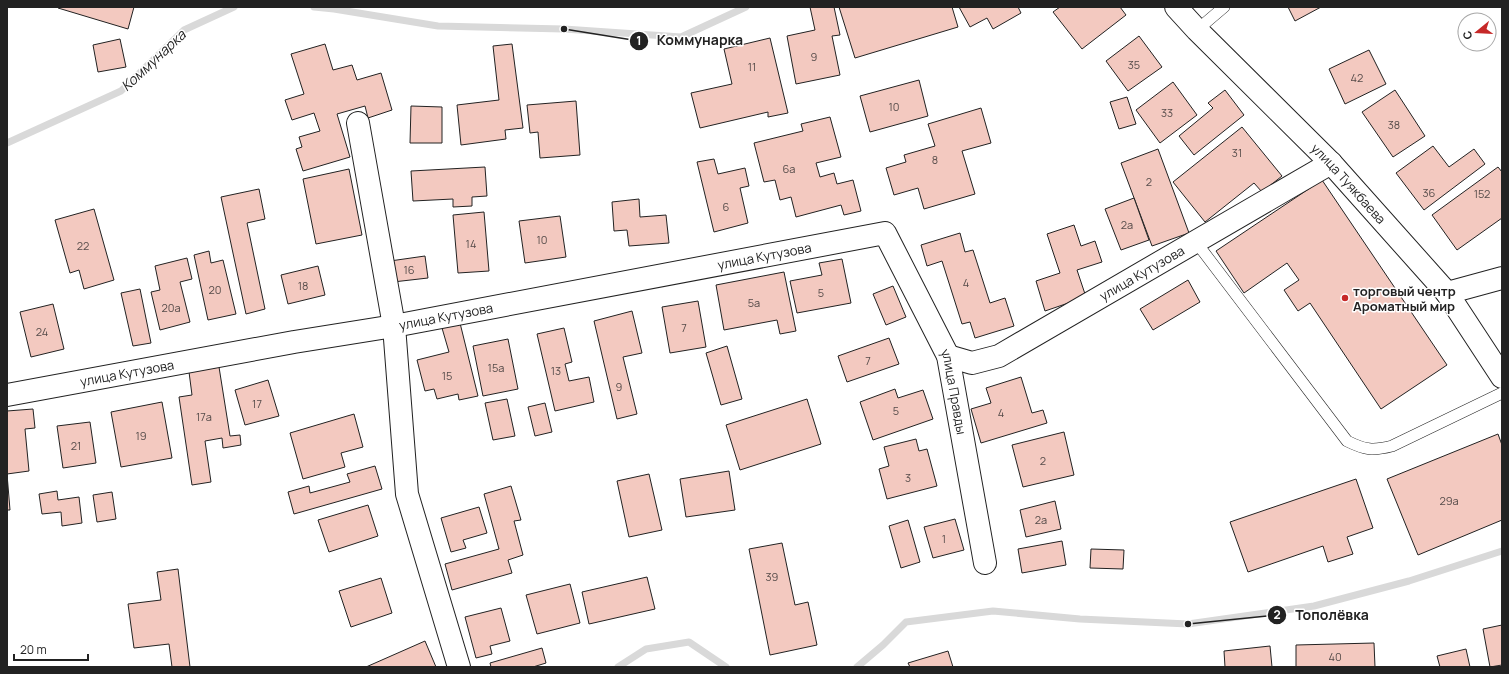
<svg xmlns="http://www.w3.org/2000/svg" width="1509" height="674" font-family="Manrope,sans-serif">
  <rect width="100%" height="100%" fill="#fff"/>
  <g fill="none" stroke-linecap="round" stroke-linejoin="round">
    <!-- stream -->
    <g stroke="#d9d9d9" stroke-width="7">
      <polyline points="314,7 334,9 438,26 564,29 681,37 746,7"/>
      <polyline points="7,143 121,91 184,30 234,7"/>
      <polyline points="618,667 646,649 689,642 726,667"/>
      <polyline points="857,667 883,645 906,622 993,611 1080,619 1188,624 1314,606 1409,581 1502,551"/>
    </g>
  </g>
  <!-- building -->
  <g fill="#f3c9c0" stroke="#222">
    <polygon points="58,7 134,7 128,29 58,8"/>
    <polygon points="810,7 834,7 840,35 832,36 840,75 796,84 787,36 815,30"/>
    <polygon points="839,7 952,7 958,27 855,58"/>
    <polygon points="959,7 1018,7 1021,13 993,29 987,18 970,27"/>
    <polygon points="1060,7 1120,7 1126,15 1082,49 1053,12"/>
    <polygon points="1288,7 1321,7 1295,21"/>
    <polygon points="1139,36 1162,67 1128,91 1106,61"/>
    <polygon points="770,38 788,113 768,117 768,112 700,128 691,93 732,84 724,49"/>
    <polygon points="120,39 126,67 98,72 93,45"/>
    <polygon points="325,44 333,70 352,65 357,80 381,73 392,110 368,118 365,106 337,114 350,157 303,171 296,149 302,147 299,137 320,131 314,113 292,120 285,100 304,94 291,54"/>
    <polygon points="512,44 523,128 505,130 506,139 461,145 457,105 499,100 493,46"/>
    <polygon points="1369,50 1386,84 1345,104 1329,69"/>
    <polygon points="919,80 928,116 870,132 860,96"/>
    <polygon points="1173,82 1197,115 1160,143 1136,110"/>
    <polygon points="1225,90 1244,115 1194,155 1179,136 1213,108 1208,103"/>
    <polygon points="1395,90 1425,136 1393,157 1362,112"/>
    <polygon points="1127,97 1136,124 1119,129 1110,102"/>
    <polygon points="576,101 580,155 540,158 538,132 530,133 527,105"/>
    <polygon points="411,106 442,107 442,143 410,143"/>
    <polygon points="981,108 991,143 962,151 975,194 924,209 918,188 894,195 886,168 906,162 904,155 935,146 928,124"/>
    <polygon points="830,117 841,157 816,163 820,177 834,173 837,184 853,180 861,211 844,215 841,205 796,217 791,197 780,200 775,180 764,182 754,143 803,131 801,124"/>
    <polygon points="1242,127 1282,176 1262,192 1254,183 1205,222 1173,182"/>
    <polygon points="1433,146 1449,167 1474,149 1485,164 1424,210 1396,173"/>
    <polygon points="1158,149 1189,233 1152,246 1121,163"/>
    <polygon points="714,159 718,174 745,168 749,186 740,188 748,223 714,232 697,162"/>
    <polygon points="485,167 487,196 472,197 472,206 453,207 453,199 413,201 411,171"/>
    <polygon points="1498,167 1502,172 1502,218 1457,250 1432,215"/>
    <polygon points="349,169 362,235 316,244 303,179"/>
    <polygon points="1322,180 1447,365 1381,409 1310,303 1298,311 1284,290 1299,280 1287,263 1244,293 1216,251"/>
    <polygon points="259,189 265,219 247,223 265,309 246,314 221,197"/>
    <polygon points="1134,198 1149,240 1121,250 1105,209"/>
    <polygon points="639,199 640,217 666,215 669,243 629,246 627,230 614,231 612,202"/>
    <polygon points="94,209 114,280 84,289 79,270 70,273 55,220"/>
    <polygon points="484,212 489,271 458,273 453,215"/>
    <polygon points="560,216 566,257 525,263 519,221"/>
    <polygon points="1074,225 1081,246 1095,241 1102,262 1077,270 1086,297 1045,311 1036,281 1060,273 1047,234"/>
    <polygon points="960,233 965,252 973,250 990,303 1005,298 1014,326 975,338 970,322 962,324 942,261 927,266 921,245"/>
    <polygon points="209,251 211,263 223,260 236,314 208,320 194,255"/>
    <polygon points="425,256 428,278 393,282 390,261"/>
    <polygon points="187,258 192,279 180,282 190,322 160,330 151,292 160,290 155,266"/>
    <polygon points="842,259 851,303 797,313 790,281 822,275 819,263"/>
    <polygon points="318,266 325,295 288,304 281,275"/>
    <polygon points="784,272 796,331 780,334 777,320 724,330 716,285"/>
    <polygon points="1188,280 1200,302 1153,330 1140,309"/>
    <polygon points="893,286 906,317 886,325 873,294"/>
    <polygon points="140,289 151,343 133,346 121,293"/>
    <polygon points="698,301 706,347 670,353 662,307"/>
    <polygon points="53,304 64,349 31,357 20,312"/>
    <polygon points="632,311 642,353 623,357 637,414 617,419 594,321"/>
    <polygon points="460,323 478,396 459,400 458,394 437,399 434,389 425,391 417,360 449,352 442,328"/>
    <polygon points="564,328 572,362 565,364 569,381 589,377 594,402 555,411 537,334"/>
    <polygon points="889,338 899,364 847,382 838,356"/>
    <polygon points="508,339 518,389 483,396 473,346"/>
    <polygon points="727,346 742,399 721,405 706,353"/>
    <polygon points="219,367 230,436 240,435 241,445 223,448 222,438 205,441 211,482 192,485 179,397 192,395 189,372"/>
    <polygon points="1021,377 1032,413 1043,410 1047,423 981,443 971,409 991,403 986,388"/>
    <polygon points="268,380 279,416 245,425 235,390"/>
    <polygon points="895,389 898,398 923,390 933,419 873,440 860,402"/>
    <polygon points="507,399 515,436 493,440 485,403"/>
    <polygon points="807,399 821,444 740,470 726,425"/>
    <polygon points="162,402 172,458 121,467 111,412"/>
    <polygon points="545,403 552,432 535,436 528,407"/>
    <polygon points="33,409 35,428 25,429 29,471 7,474 7,411"/>
    <polygon points="354,414 363,447 341,453 345,467 303,479 290,433"/>
    <polygon points="90,422 96,463 63,468 57,426"/>
    <polygon points="1064,432 1074,475 1023,487 1012,445"/>
    <polygon points="1498,434 1502,445 1502,520 1418,555 1387,479"/>
    <polygon points="916,439 919,451 927,449 937,486 887,499 879,469 889,466 884,447"/>
    <polygon points="375,466 382,489 294,514 288,492 309,486 310,493 350,482 347,474"/>
    <polygon points="729,471 735,510 686,517 680,479"/>
    <polygon points="7,474 10,510 7,510"/>
    <polygon points="649,474 662,530 629,537 617,481"/>
    <polygon points="1356,479 1373,528 1347,537 1353,554 1328,562 1323,546 1248,572 1230,522"/>
    <polygon points="511,486 521,520 514,521 523,555 508,560 512,573 452,590 445,564 499,549 484,494"/>
    <polygon points="57,491 58,500 79,497 82,523 62,526 61,512 42,514 39,494"/>
    <polygon points="112,492 116,519 97,522 93,495"/>
    <polygon points="1055,501 1061,529 1026,537 1020,510"/>
    <polygon points="368,505 378,536 329,552 318,520"/>
    <polygon points="479,507 487,533 463,540 466,548 451,552 441,518"/>
    <polygon points="955,519 964,550 933,558 924,527"/>
    <polygon points="908,520 920,562 901,568 889,526"/>
    <polygon points="1062,541 1066,565 1022,573 1018,549"/>
    <polygon points="782,543 795,605 808,602 817,645 770,655 749,549"/>
    <polygon points="1091,549 1124,550 1123,569 1090,568"/>
    <polygon points="178,569 190,667 172,667 169,644 134,648 128,604 161,600 157,572"/>
    <polygon points="647,577 655,609 589,624 582,592"/>
    <polygon points="381,578 392,613 351,627 339,591"/>
    <polygon points="570,584 580,623 537,634 526,595"/>
    <polygon points="501,608 510,641 490,646 492,654 476,658 465,617"/>
    <polygon points="1502,625 1502,665 1490,667 1483,629"/>
    <polygon points="425,641 436,667 366,667"/>
    <polygon points="1374,643 1375,667 1296,667 1296,645"/>
    <polygon points="1270,646 1272,667 1225,667 1224,651"/>
    <polygon points="542,648 546,663 533,667 491,667 490,663"/>
    <polygon points="1466,649 1470,667 1440,667 1437,656"/>
    <polygon points="948,651 953,667 910,667 908,663"/>
  </g>
  <g fill="none" stroke-linecap="round" stroke-linejoin="round">
    <defs>
      <g id="service">
        <polyline points="1197,30 1224,7"/>
        <path d="M1196 242 1347 441C1365 450 1373 451 1392 446L1502 393"/>
      </g>
      <g id="minor">
        <polyline points="358,123 394,326 407,494 459,667"/>
        <path id="s1" d="M948 356 972 363 999 356 1331 163"/>
        <path id="s2" d="M7 395 294 342 394 326 885 233 948 356 985 563"/>
      </g>
      <polyline id="tertiary" points="1447,293 1502,278"/>
      <g id="primary">
        <path id="s3" d="M1176 7 1197 30 1331 163 1447 293 1502 377"/>
      </g>
    </defs>
    <!-- service casing -->
    <use href="#service" stroke="#222" stroke-width="12"/>
    <!-- minor casing -->
    <use href="#minor" stroke="#222" stroke-width="24"/>
    <!-- tertiary casing -->
    <use href="#tertiary" stroke="#222" stroke-width="24"/>
    <!-- primary casing -->
    <use href="#primary" stroke="#222" stroke-width="24"/>
    <!-- service -->
    <use href="#service" stroke="#fff" stroke-width="11"/>
    <!-- minor -->
    <use href="#minor" stroke="#fff" stroke-width="22"/>
    <!-- tertiary -->
    <use href="#tertiary" stroke="#fff" stroke-width="22"/>
    <!-- primary -->
    <use href="#primary" stroke="#fff" stroke-width="22"/>
  </g>
  <!-- markers -->
  <circle fill="#c62828" stroke="#fff" stroke-width="1.5" cx="1345" cy="298" r="4"/>
  <g text-anchor="middle" dominant-baseline="central" stroke-width="3" stroke-linejoin="round" paint-order="stroke">
    <!-- number labels -->
    <g font-size="11" fill="#564c4a">
      <text x="814" y="56">9</text>
      <text x="1134" y="64">35</text>
      <text x="752" y="66">11</text>
      <text x="1357" y="77">42</text>
      <text x="894" y="106">10</text>
      <text x="1167" y="112">33</text>
      <text x="1394" y="124">38</text>
      <text x="1237" y="152">31</text>
      <text x="935" y="159">8</text>
      <text x="789" y="168">6а</text>
      <text x="1149" y="181">2</text>
      <text x="1429" y="192">36</text>
      <text x="1482" y="193">152</text>
      <text x="726" y="206">6</text>
      <text x="1127" y="224">2а</text>
      <text x="542" y="239">10</text>
      <text x="471" y="243">14</text>
      <text x="83" y="245">22</text>
      <text x="409" y="269">16</text>
      <text x="966" y="282">4</text>
      <text x="303" y="285">18</text>
      <text x="215" y="289">20</text>
      <text x="821" y="292">5</text>
      <text x="754" y="302">5а</text>
      <text x="171" y="307">20а</text>
      <text x="684" y="327">7</text>
      <text x="42" y="331">24</text>
      <text x="868" y="360">7</text>
      <text x="496" y="367">15а</text>
      <text x="556" y="370">13</text>
      <text x="447" y="375">15</text>
      <text x="619" y="386">9</text>
      <text x="257" y="403">17</text>
      <text x="896" y="410">5</text>
      <text x="1001" y="412">4</text>
      <text x="204" y="416">17а</text>
      <text x="141" y="435">19</text>
      <text x="76" y="445">21</text>
      <text x="1043" y="460">2</text>
      <text x="908" y="477">3</text>
      <text x="1449" y="500">29а</text>
      <text x="1041" y="519">2а</text>
      <text x="944" y="538">1</text>
      <text x="772" y="576">39</text>
      <text x="1335" y="656">40</text>
    </g>
    <!-- street labels -->
    <g font-size="13" fill="#222" stroke="#fff">
      <text stroke="none"><textPath href="#s3" startOffset="247">улица Туякбаева</textPath></text>
      <text stroke="none"><textPath href="#s2" startOffset="770">улица Кутузова</textPath></text>
      <text stroke="none"><textPath href="#s1" startOffset="218">улица Кутузова</textPath></text>
      <text stroke="none"><textPath href="#s2" startOffset="446">улица Кутузова</textPath></text>
      <text stroke="none"><textPath href="#s2" startOffset="122">улица Кутузова</textPath></text>
      <text stroke="none"><textPath href="#s2" startOffset="1067">улица Правды</textPath></text>
    </g>
    <!-- poi labels -->
    <g font-size="13" font-weight="bold" fill="#222" stroke="#fff" text-anchor="start">
      <text x="1353" y="291">торговый чентр<tspan x="1353" dy="15">Ароматный мир</tspan></text>
    </g>
    <!-- water labels -->
    <g font-size="14" font-style="italic" fill="#222" stroke="#fff">
      <text transform="translate(153 60) rotate(-43)">Коммунарка</text>
    </g>
  </g>
  <!-- callouts -->
  <path fill="none" stroke="#222" stroke-width="1.5" d="M564 29L639 41M1188 624L1277 615"/>
  <g fill="#222" stroke="#fff" stroke-width="1.5">
    <circle cx="564" cy="29" r="4"/>
    <circle cx="1188" cy="624" r="4"/>
    <circle cx="639" cy="41" r="10"/>
    <circle cx="1277" cy="615" r="10"/>
  </g>
  <g font-size="12" text-anchor="middle" font-weight="bold" fill="#fff">
    <text x="639" y="45">1</text>
    <text x="1277" y="619">2</text>
  </g>
  <g font-size="14" text-anchor="middle" font-weight="bold" fill="#222" stroke="#fff" stroke-width="3" stroke-linejoin="round" paint-order="stroke">
    <text x="700" y="45">Коммунарка</text>
    <text x="1332" y="620">Тополёвка</text>
  </g>
  <!-- border -->
  <rect width="1509" height="674" fill="none" stroke="#222222" stroke-width="16"/>
  <!-- north arrow -->
  <g transform="translate(1477 32) rotate(252)"><circle r="19" fill="#ffffff" stroke="#a7a7a7"/>
  <path d="M0-3L7 15L0 10L-7 15Z" fill="#c62828"/>
  <text y="-6" font-size="11" font-weight="bold" text-anchor="middle" fill="#222222">С</text>
  </g>
  <!-- scale -->
  <path d="M14 654v6h74v-6" fill="none" stroke="#222222" stroke-width="2"/>
  <text x="20" y="654" font-size="12" fill="#222222" stroke="#ffffff" stroke-width="3" paint-order="stroke">20 m</text>
</svg>
